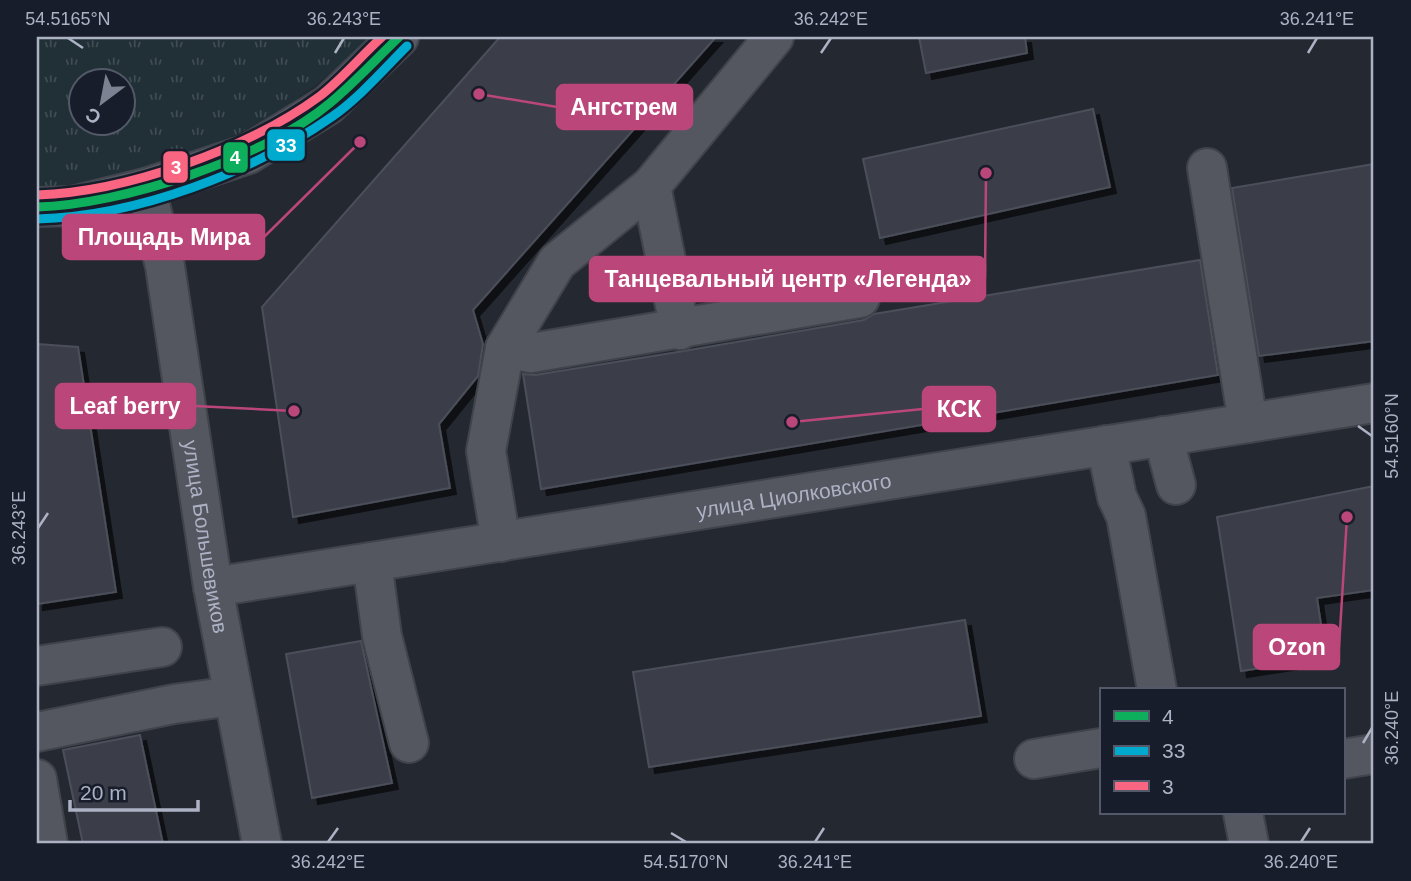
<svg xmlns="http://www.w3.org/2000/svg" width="1411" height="881" font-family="Arial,sans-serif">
  <defs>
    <pattern id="park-tufts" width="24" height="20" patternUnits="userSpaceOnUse" patternTransform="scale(1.75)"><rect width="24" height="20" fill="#213036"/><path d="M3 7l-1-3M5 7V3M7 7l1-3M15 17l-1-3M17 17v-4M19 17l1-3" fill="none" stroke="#3f4c51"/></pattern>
    <filter id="shadow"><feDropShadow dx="6" dy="6" stdDeviation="0" flood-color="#0009"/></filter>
  </defs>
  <rect width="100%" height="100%" fill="#242831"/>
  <!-- park -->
  <path fill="url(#park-tufts)" fill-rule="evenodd" d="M37 37H372C332 74 283 113 233 136 173 163 102 180 37 191ZM80 80H122V122H80Z"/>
  <!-- building -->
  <g fill="#3b3e48" stroke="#4b4f5a" stroke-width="2" filter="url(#shadow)">
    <polygon points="500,37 716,37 473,310 483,344 478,376 439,424 450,488 293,517 262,307"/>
    <polygon points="919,37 1025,37 1027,53 926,73"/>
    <polygon points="1093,109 1110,187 880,238 863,159"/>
    <polygon points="1374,164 1374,341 1259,356 1232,188"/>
    <polygon points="1200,260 1218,375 541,489 523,374 535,375 684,351 864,320 874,314"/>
    <polygon points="37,344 78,347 116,592 37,604"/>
    <polygon points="1374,486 1374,590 1317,598 1326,658 1241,671 1217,517"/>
    <polygon points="965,620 981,716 649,767 633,672"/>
    <polygon points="361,641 392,783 312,798 286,654"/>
    <polygon points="140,735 163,844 83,844 63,750"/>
  </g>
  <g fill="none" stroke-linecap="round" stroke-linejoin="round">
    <defs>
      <g id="minor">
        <polyline points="1207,168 1248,423"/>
        <polyline points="651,186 680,330"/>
        <path id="s1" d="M146 188 165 266 213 587 262 844"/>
        <polyline points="505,348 531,353 860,298"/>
        <polyline points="1163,436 1176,485"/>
        <polyline points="1106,445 1117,497 1126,516 1157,690"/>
        <polyline points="501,542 486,451 505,348 557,262 651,186 774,37"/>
        <polyline points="372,562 382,636 409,743"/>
        <path id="s2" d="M213 587 1374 403"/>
        <polyline points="37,666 162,647"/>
        <polyline points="37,732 174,704 233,696"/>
        <polyline points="1034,759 1101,748"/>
        <polyline points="1343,759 1374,754"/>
        <polyline points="37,779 48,844"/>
        <polyline points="1243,813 1249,844"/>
      </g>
      <polyline id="major" points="37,207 73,206 146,188 248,154 328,105 399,37"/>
    </defs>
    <!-- minor casing -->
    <use href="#minor" stroke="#40434a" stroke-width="42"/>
    <!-- major casing -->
    <use href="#major" stroke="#41454e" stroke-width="42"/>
    <!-- minor -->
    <use href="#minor" stroke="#545660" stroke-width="38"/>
    <!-- major -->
    <use href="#major" stroke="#565862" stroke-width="38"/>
    <defs>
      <path id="bus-1" d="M37 207C121 205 265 158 330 103 354 83 376 59 399 37"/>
      <path id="bus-2" d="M37 219C138 216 251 173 333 116 360 97 384 69 407 46"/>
      <path id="bus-3" d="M37 195C126 192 248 149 320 96 342 79 361 56 382 37"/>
    </defs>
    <!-- bus-1 casing -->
    <use href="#bus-1" stroke="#181d2b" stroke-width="14"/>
    <!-- bus-2 casing -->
    <use href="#bus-2" stroke="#181d2b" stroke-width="14"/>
    <!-- bus-3 casing -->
    <use href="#bus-3" stroke="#181d2b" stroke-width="14"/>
    <!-- bus-1 -->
    <use href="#bus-1" stroke="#0daf5c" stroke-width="9"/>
    <!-- bus-2 -->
    <use href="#bus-2" stroke="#00a9ce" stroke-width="9"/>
    <!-- bus-3 -->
    <use href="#bus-3" stroke="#fa6682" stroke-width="9"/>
  </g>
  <!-- ticks -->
  <path fill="none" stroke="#acb2c4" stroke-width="2.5" d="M68 38 83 48M335 53 344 38M821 53 831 38M1308 53 1317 38M1358 426 1372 436M38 528 48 513M1363 743 1372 728M671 833 686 842M328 842 338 828M815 842 824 828M1301 842 1310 828"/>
  <g text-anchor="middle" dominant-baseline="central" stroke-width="6" stroke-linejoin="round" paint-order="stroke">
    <!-- street labels -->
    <g font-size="21" fill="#acb2c4" stroke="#181d2b">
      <text stroke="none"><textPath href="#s2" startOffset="588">улица Циолковского</textPath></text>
      <text stroke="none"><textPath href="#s1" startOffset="354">улица Большевиков</textPath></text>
    </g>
  </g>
  <!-- callouts -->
  <path fill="none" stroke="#bb467a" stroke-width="2.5" d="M479 94L557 107M360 142L264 237M986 173L985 279M294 411L195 406M792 422L923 409M1347 517L1339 647"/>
  <g fill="#bb467a" stroke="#181d2b" stroke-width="2.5">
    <circle cx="479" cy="94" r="7"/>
    <circle cx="360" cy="142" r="7"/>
    <circle cx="986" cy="173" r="7"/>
    <circle cx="294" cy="411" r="7"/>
    <circle cx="792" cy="422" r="7"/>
    <circle cx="1347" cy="517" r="7"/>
  </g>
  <g fill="#bb467a" stroke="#bb467a" stroke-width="2.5">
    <rect x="557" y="85" width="135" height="44" rx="7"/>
    <rect x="63" y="215" width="201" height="44" rx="7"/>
    <rect x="590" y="257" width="395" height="44" rx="7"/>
    <rect x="56" y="384" width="139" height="44" rx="7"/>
    <rect x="923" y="387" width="72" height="44" rx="7"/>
    <rect x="1254" y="625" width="85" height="44" rx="7"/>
  </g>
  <g font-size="23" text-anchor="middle" font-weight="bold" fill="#fff">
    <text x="624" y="115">Ангстрем</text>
    <text x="164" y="245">Площадь Мира</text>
    <text x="788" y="287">Танцевальный центр «Легенда»</text>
    <text x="125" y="414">Leaf berry</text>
    <text x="959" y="417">КСК</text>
    <text x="1297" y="655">Ozon</text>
  </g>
  <g stroke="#181d2b" stroke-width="2.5">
    <rect x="266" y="128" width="40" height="34" rx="7" fill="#00a9ce"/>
    <rect x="222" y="141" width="27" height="33" rx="7" fill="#0daf5c"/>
    <rect x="162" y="150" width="27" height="34" rx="7" fill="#fa6682"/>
  </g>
  <g font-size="19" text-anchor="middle" font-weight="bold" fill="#fff">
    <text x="286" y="152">33</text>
    <text x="235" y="164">4</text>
    <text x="176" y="174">3</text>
  </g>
  <!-- border -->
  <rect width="1411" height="881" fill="none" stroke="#181d2b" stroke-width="77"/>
  <!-- legend -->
  <rect x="1100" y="688" width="245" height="126" fill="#181d2b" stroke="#535968" stroke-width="2"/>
  <rect x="1114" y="711" width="35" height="10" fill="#0daf5c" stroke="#535968" stroke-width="2"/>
  <text x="1162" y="724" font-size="21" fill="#acb2c4">4</text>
  <rect x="1114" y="746" width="35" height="10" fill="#00a9ce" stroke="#535968" stroke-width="2"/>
  <text x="1162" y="758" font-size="21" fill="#acb2c4">33</text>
  <rect x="1114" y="781" width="35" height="10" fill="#fa6682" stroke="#535968" stroke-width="2"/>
  <text x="1162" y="794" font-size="21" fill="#acb2c4">3</text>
  <!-- north arrow -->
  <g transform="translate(102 102) rotate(212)"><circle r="33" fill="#181d2b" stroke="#535968" stroke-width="2"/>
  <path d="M0-5L12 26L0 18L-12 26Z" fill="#7c8291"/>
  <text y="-10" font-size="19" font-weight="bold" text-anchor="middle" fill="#acb2c4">С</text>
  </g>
  <!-- scale -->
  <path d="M70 800v10h128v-10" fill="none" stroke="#acb2c4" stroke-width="3.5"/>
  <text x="80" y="800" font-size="21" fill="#acb2c4" stroke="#181d2b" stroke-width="5" paint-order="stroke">20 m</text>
  <rect x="38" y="38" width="1334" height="804" fill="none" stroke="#acb2c4" stroke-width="2.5"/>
  <g font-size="18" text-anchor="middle" fill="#acb2c4">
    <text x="68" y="25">54.5165°N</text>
    <text x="344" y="25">36.243°E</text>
    <text x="831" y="25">36.242°E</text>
    <text x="1317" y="25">36.241°E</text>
    <text transform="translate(1392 436) rotate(-90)" y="6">54.5160°N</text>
    <text transform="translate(19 528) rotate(-90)" y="6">36.243°E</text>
    <text transform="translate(1392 728) rotate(-90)" y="6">36.240°E</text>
    <text x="328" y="868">36.242°E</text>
    <text x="686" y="868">54.5170°N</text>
    <text x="815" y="868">36.241°E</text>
    <text x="1301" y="868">36.240°E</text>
  </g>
</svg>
